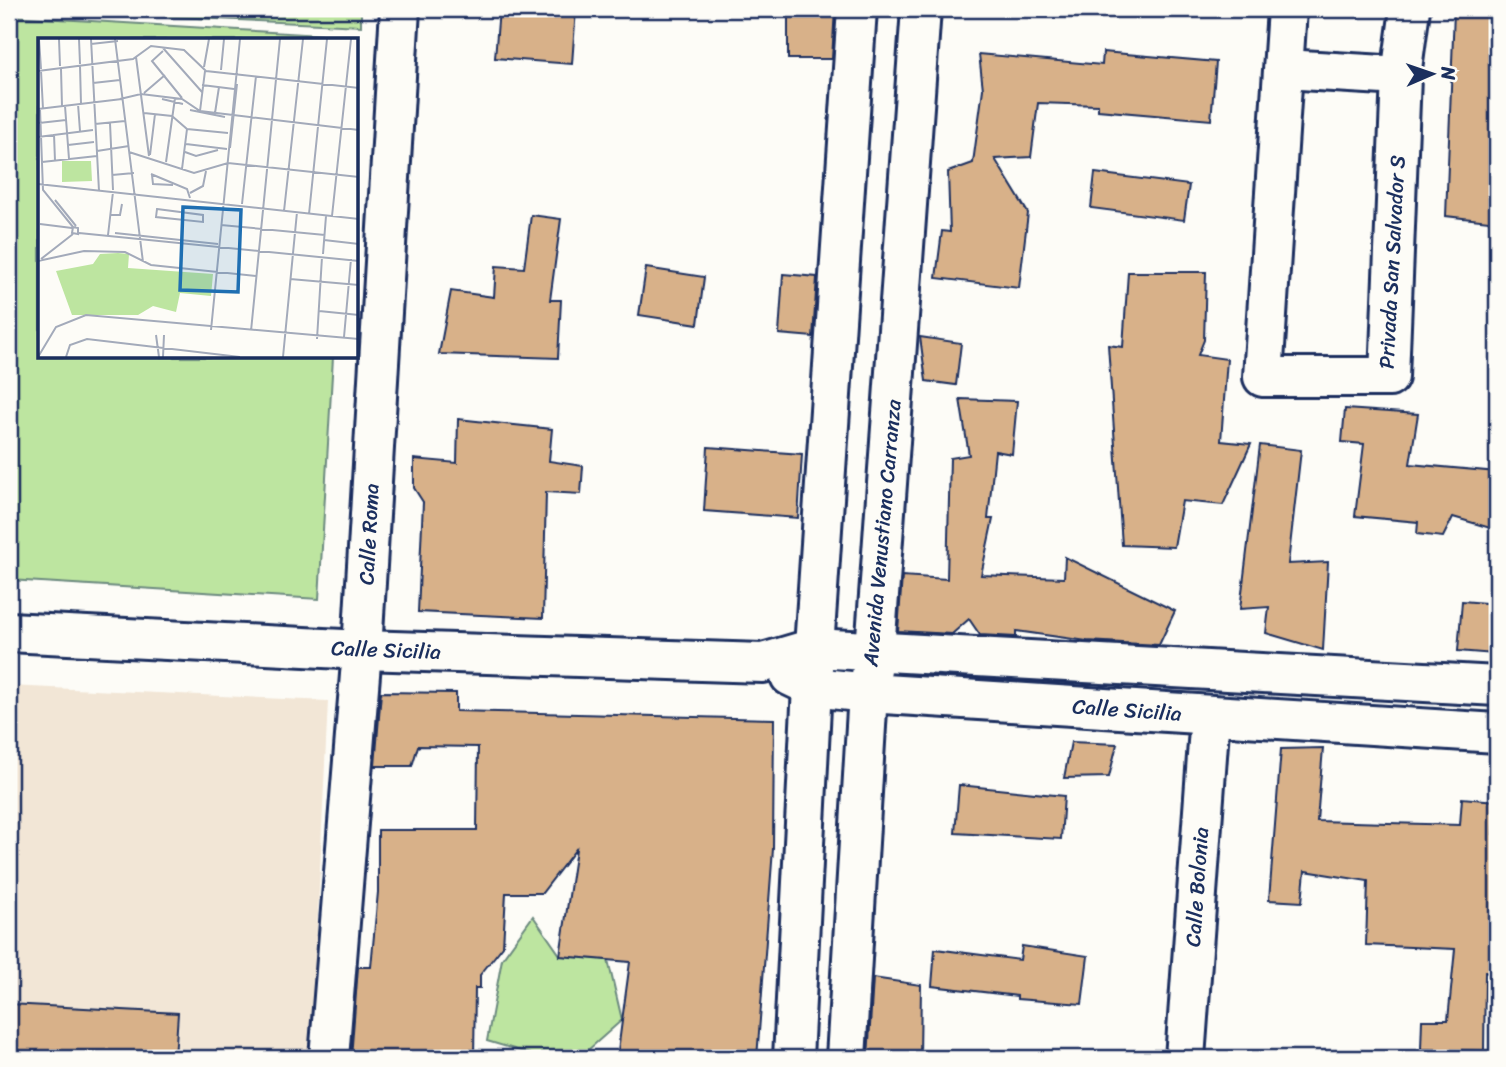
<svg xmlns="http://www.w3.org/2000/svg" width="1506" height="1067" font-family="Sriracha,sans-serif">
  <rect width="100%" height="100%" fill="#fdfcf7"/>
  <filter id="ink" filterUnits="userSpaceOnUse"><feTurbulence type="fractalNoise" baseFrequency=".0143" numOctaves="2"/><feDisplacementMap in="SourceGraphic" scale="14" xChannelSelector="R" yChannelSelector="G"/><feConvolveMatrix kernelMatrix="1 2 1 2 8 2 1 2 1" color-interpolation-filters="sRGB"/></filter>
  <g filter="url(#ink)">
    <!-- built -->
    <polygon fill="#f2e6d6" points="9,686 328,701 311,1058 9,1058"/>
    <!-- green -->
    <g fill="#bde5a0" stroke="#6c8a7f" stroke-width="2">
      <polygon points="9,9 361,9 361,26"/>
      <polygon points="9,16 352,37 352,40 40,40 40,357 333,357 319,599 9,580"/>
      <polygon points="533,916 560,955 608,960 622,1020 579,1058 544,1058 487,1041 502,959"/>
    </g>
    <!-- building -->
    <g fill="#d8b189" stroke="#1b2f5e" stroke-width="2">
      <polygon points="499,9 576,9 572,64 495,58"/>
      <polygon points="788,9 835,9 832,59 788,59"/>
      <polygon points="1454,11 1497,15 1497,222 1446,216"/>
      <polygon points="1103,52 1216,62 1211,120 1098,110 1098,105 1038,103 1031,157 995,159 1028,213 1019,288 936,278 942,231 950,232 948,172 973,163 983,89 979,54 1102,65"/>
      <polygon points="1095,173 1189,185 1184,220 1091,208"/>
      <polygon points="531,215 561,219 550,300 561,300 558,358 439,354 451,291 494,297 496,266 524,268"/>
      <polygon points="646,268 704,277 698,324 639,315"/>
      <polygon points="1128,272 1206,272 1204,340 1198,355 1227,359 1221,441 1251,444 1223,505 1182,501 1174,547 1122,545 1108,345 1123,347"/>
      <polygon points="783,274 817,277 813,337 779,334"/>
      <polygon points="920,337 961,343 956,385 926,381"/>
      <polygon points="960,399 1017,401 1012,454 995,451 988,519 993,519 981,575 1064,578 1065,557 1175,611 1159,645 1087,641 1016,631 1016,637 980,635 969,619 952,634 898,631 902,576 947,579 950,458 969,455"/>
      <polygon points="1345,409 1418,414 1410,464 1497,472 1497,530 1453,517 1443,537 1417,534 1418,522 1355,516 1364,444 1342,442"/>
      <polygon points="458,419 552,429 549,461 583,466 581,494 546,492 543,618 418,612 423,502 414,488 414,459 457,463"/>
      <polygon points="1260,445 1301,450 1288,564 1328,562 1323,650 1266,633 1269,607 1240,609"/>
      <polygon points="708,447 802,454 798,518 704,511"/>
      <polygon points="1462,601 1497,604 1494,654 1458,651"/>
      <polygon points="381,692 456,693 456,711 774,719 773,849 757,1058 617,1058 630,962 560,956 576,849 542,893 506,893 503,946 480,975 480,988 475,988 474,1058 351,1058 358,967 371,967 378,892 378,830 477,830 478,747 418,746 412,766 375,766"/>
      <polygon points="1071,742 1117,744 1109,777 1064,778"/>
      <polygon points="1323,748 1317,821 1460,825 1462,798 1496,801 1493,834 1497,834 1497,895 1491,974 1485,972 1484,1051 1421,1049 1422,1020 1448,1020 1455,949 1366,945 1368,881 1305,871 1302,902 1269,900 1281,749"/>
      <polygon points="959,785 1064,796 1061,839 955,833"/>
      <polygon points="1022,946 1088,956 1082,1004 1017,999 1017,996 932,986 935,949 1020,960"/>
      <polygon points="873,978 921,985 920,1058 868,1058"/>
      <polygon points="9,1004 178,1013 175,1058 9,1058"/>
    </g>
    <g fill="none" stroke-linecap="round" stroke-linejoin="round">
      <defs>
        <g id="minor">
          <polyline points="1287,9 1263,377 1389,377 1401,76 1410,9"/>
          <polyline points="1284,69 1401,76"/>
          <polyline points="9,632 362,650 763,663 814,648 1497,686"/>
          <polyline points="790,676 813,687 868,693 1497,733"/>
          <polyline points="329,1058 362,650 400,9"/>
          <polyline points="793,1058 814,648 857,9"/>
          <polyline points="846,1058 868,693 875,651 921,9"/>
          <polyline points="1185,1058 1210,715"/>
        </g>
      </defs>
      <!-- minor casing -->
      <use href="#minor" stroke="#1b2f5e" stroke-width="44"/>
      <!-- minor -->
      <use href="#minor" stroke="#fdfcf7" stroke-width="38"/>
    </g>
  </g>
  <g text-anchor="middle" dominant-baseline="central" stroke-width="5" stroke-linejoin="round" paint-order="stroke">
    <!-- street labels -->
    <g font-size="21" fill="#1b2f5e" stroke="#fdfcf7">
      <text transform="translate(1392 262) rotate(-87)">Privada San Salvador S</text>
      <text transform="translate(882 533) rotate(-85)">Avenida Venustiano Carranza</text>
      <text transform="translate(369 534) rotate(-87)">Calle Roma</text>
      <text transform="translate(386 650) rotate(2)">Calle Sicilia</text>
      <text transform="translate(1127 710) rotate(4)">Calle Sicilia</text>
      <text transform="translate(1197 887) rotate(-86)">Calle Bolonia</text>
    </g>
  </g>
  <!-- overview -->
  <g transform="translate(38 38)">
    <rect width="320" height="320" fill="#fdfcf7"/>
    <path d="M24 123H53L54 143 24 144ZM80 215 91 216 90 230 175 236 173 258 142 255 138 274 115 268 100 277H34L18 233 55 226 62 216Z" fill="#bde5a0"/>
    <path fill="none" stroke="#a3aaba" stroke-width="2" d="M1 1 3 31M21 1 22 28M41 1 42 26M53 1 61 153M77 1 105 224M53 6 80 3M125 10 164 54M125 13 114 23 144 60M98 19 111 118M42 28 43 66M166 29 171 1M23 31 24 68M183 32 186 1M0 33 95 21 113 8 146 12 168 33 321 50M3 33 5 71M55 45 82 42M164 47 196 51M106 55 127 37M82 61 103 56 144 61 162 73 321 92M124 61 145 66M40 66 42 93M27 68 31 121M0 71 84 61M2 71 5 152 35 189 40 190V196L34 195 35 189M152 72 187 79M162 73 167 33M106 75 134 78 149 91 190 95M177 75 181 49M1 85 28 82M72 85 75 152M57 86 87 83M16 96 17 123M0 99 55 92M148 106 189 111M30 107 56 104M192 110 199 46M59 113 91 108M91 114 156 135 190 125 321 139M147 114 158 118 180 112M112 117 117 76M4 124 59 118M128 124 137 60M144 131 149 91M113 136 149 151 152 160M74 137 96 135M114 137 115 146 135 147M0 146 321 181M152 155 165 148 168 133M17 162 38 188M204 166 218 38M119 171 165 177V184L118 179ZM246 173 265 1M271 176 289 1M72 177H82L84 166M294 178 313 1M2 186 34 190M183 187 287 197M41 195 321 223M77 195 180 206M70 197 75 154M286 202 321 206M285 216 288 178M3 221 35 196M0 223 46 213 87 214 113 227 218 238M252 241 321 247M281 273 321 277M173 292 202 1M213 293 242 1M118 297 121 319M306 299 313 221M279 301 284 219M0 319 18 289 48 277 321 301M28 319 32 307 49 301 202 319M125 319 126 297M245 319 259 174"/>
    <path fill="#1f6fb2" fill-opacity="0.15" stroke="#1f6fb2" stroke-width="3.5" d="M145 169 203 172 200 254 142 252Z"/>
    <rect width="320" height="320" fill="none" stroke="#1b2f5e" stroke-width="3.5"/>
  </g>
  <!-- margin -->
  <rect width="1506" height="1067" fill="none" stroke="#fdfcf7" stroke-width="35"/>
  <rect x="18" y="18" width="1471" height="1032" fill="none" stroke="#1b2f5e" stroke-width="2.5" filter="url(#ink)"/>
  <!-- north arrow -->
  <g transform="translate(1432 74) rotate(88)" stroke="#fdfcf7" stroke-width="5" paint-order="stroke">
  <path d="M0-5L12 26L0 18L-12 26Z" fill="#1b2f5e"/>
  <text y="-10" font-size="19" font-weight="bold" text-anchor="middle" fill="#1b2f5e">N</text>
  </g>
</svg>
